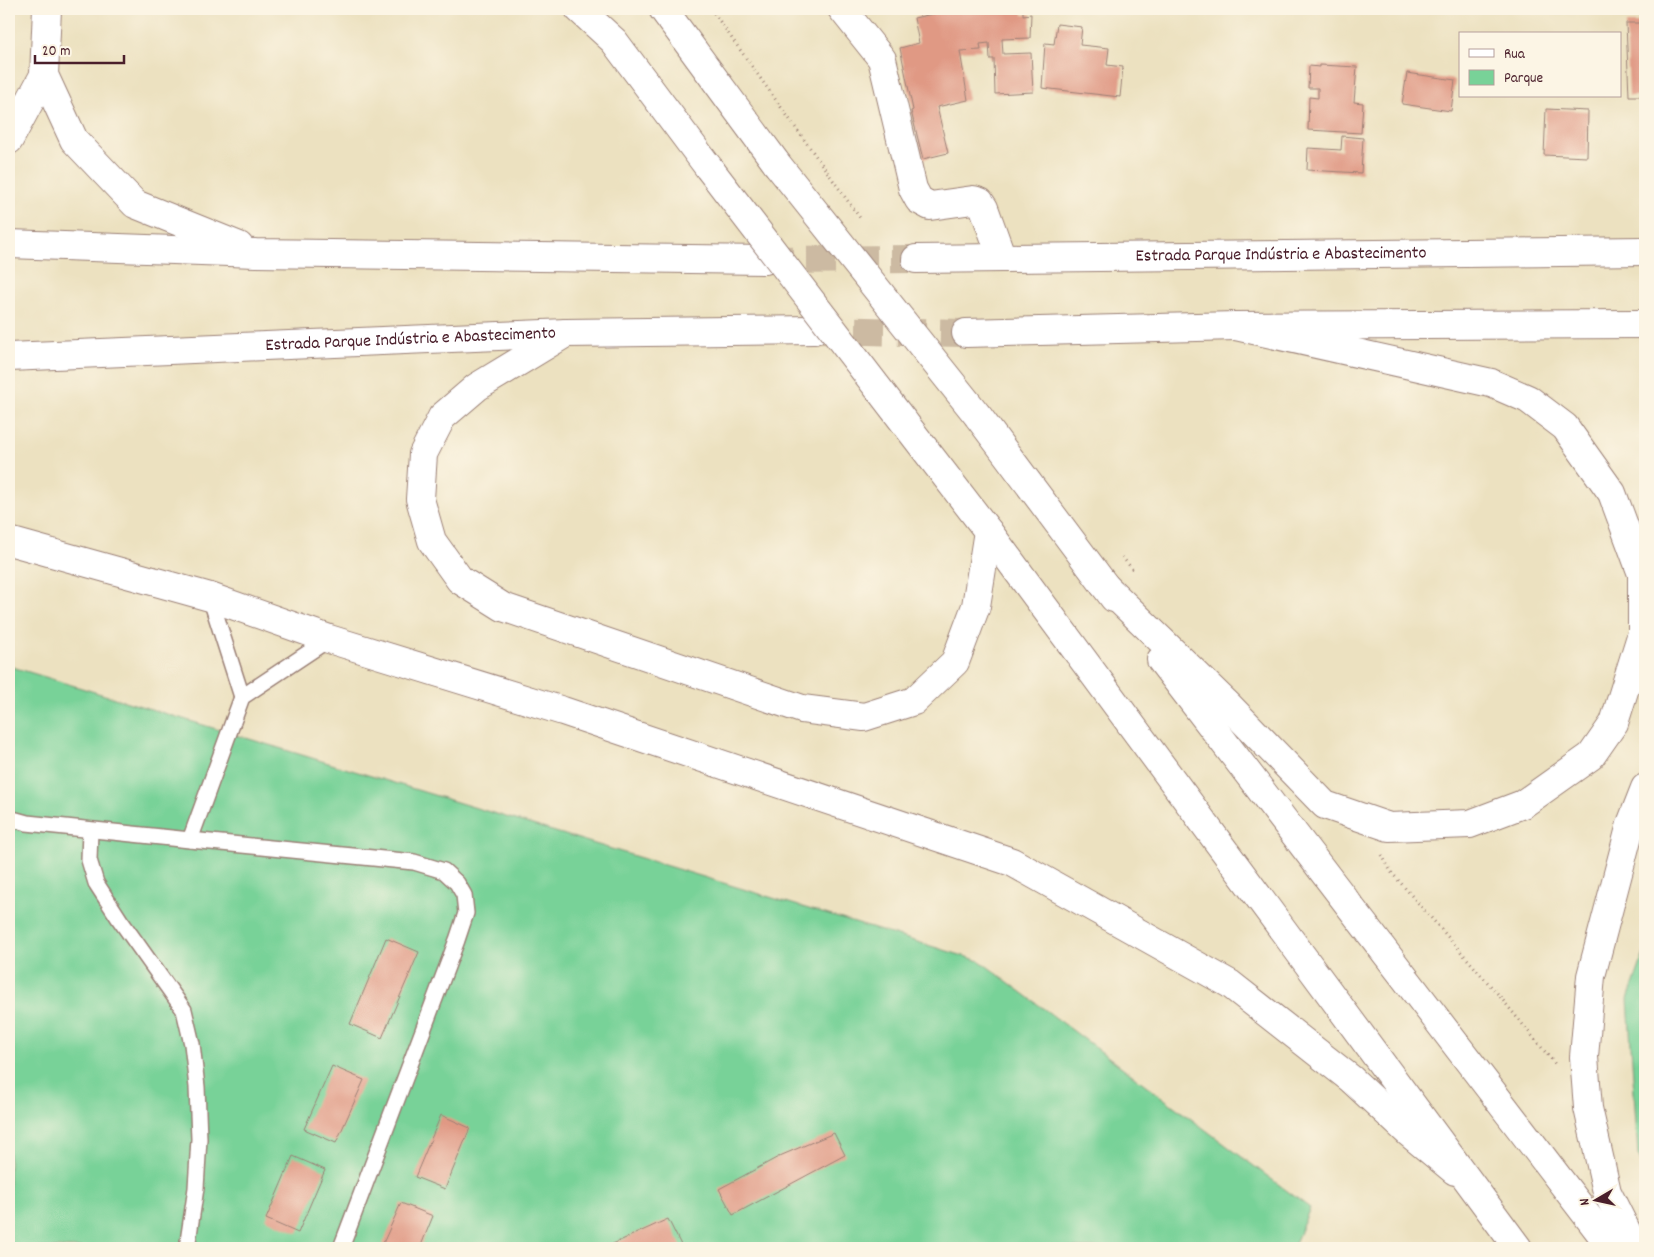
<svg xmlns="http://www.w3.org/2000/svg" width="1654" height="1257" font-family="Dekko,sans-serif">
  <rect width="100%" height="100%" fill="#fcf5e5"/>
  <filter id="ink" filterUnits="userSpaceOnUse"><feTurbulence type="fractalNoise" baseFrequency=".02" numOctaves="2"/><feDisplacementMap in="SourceGraphic" scale="10" xChannelSelector="R" yChannelSelector="G"/><feConvolveMatrix kernelMatrix="1 2 1 2 8 2 1 2 1" color-interpolation-filters="sRGB"/></filter>
  <filter id="wash" filterUnits="userSpaceOnUse"><feTurbulence type="fractalNoise" baseFrequency=".0096" numOctaves="4" result="noise"/><feDisplacementMap in="SourceGraphic" scale="20" xChannelSelector="R" yChannelSelector="G"/><feGaussianBlur stdDeviation="1.12" result="paint"/><feColorMatrix in="noise" values="0 0 0 0 0 0 0 0 0 0 0 0 0 0 0 0 0 1.4 0 .05"/><feComposite in="paint" operator="in"/></filter>
  <g filter="url(#wash)">
    <rect width="100%" height="100%" fill="#ece1c0"/>
    <!-- green -->
    <g fill="#78d298" stroke="#617862">
      <polygon points="9,666 980,961 1310,1208 1293,1248 9,1248"/>
      <polygon points="1645,951 1645,1171 1638,1155 1628,999"/>
    </g>
    <g id="blocks">
      <!-- building -->
      <g fill="#e09984">
        <polygon points="956,9 991,9 991,11 1023,9 1023,15 1031,14 1030,38 1002,39 1003,54 1031,53 1033,92 995,94 994,59 990,59 989,43 980,44 981,50 960,51 968,100 937,107 948,153 923,159 911,111 913,110 900,48 919,43 914,18"/>
        <polygon points="1626,23 1645,23 1645,96 1629,96"/>
        <polygon points="1057,24 1082,27 1080,45 1109,48 1107,65 1123,67 1120,97 1042,88 1045,43 1054,44"/>
        <polygon points="1320,65 1357,67 1354,102 1363,103 1361,133 1308,130 1309,97 1318,98 1318,88 1308,88 1309,66 1320,67"/>
        <polygon points="1407,73 1455,80 1451,111 1402,104"/>
        <polygon points="1546,109 1588,111 1587,157 1544,155"/>
        <polygon points="1342,136 1363,138 1361,173 1307,170 1308,148 1341,150"/>
        <polygon points="386,938 419,952 382,1038 350,1024"/>
        <polygon points="332,1066 364,1080 336,1143 304,1129"/>
        <polygon points="441,1115 470,1128 445,1189 415,1177"/>
        <polygon points="834,1133 845,1155 733,1215 719,1189 782,1155"/>
        <polygon points="293,1156 325,1170 298,1233 266,1219"/>
        <polygon points="401,1203 433,1216 420,1248 381,1248"/>
        <polygon points="668,1219 682,1247 680,1248 604,1248"/>
      </g>
    </g>
  </g>
  <g filter="url(#ink)">
    <use href="#blocks" fill-opacity="0" stroke="#9b8076" stroke-width="1"/>
    <g fill="none" stroke-linecap="round" stroke-linejoin="round">
      <!-- highway-tunnel -->
      <g stroke="#ccbaa2" stroke-width="28" stroke-dasharray="28 14" stroke-linecap="butt">
        <polyline points="765,260 916,259"/>
        <polyline points="814,330 966,333"/>
      </g>
      <defs>
        <g id="lane">
          <polyline points="210,597 242,697"/>
          <polyline points="9,818 27,823 190,840 414,862 444,871 457,883 464,895 466,913 457,940 341,1248"/>
          <polyline points="90,830 89,860 96,883 120,920 184,1010 192,1044 197,1087 199,1139 196,1188 187,1248"/>
          <polyline points="190,840 242,697 329,639"/>
        </g>
        <polyline id="street" points="842,9 882,59 913,189 919,200 930,206 973,200 980,202 984,208 1002,258"/>
        <polyline id="primary" points="9,541 210,597 329,639 563,711 1012,862 1230,984 1351,1079 1409,1133 1455,1171"/>
        <g id="highway">
          <polyline points="47,9 44,75 74,140 135,204 239,246"/>
          <polyline points="579,9 614,41 709,168"/>
          <polyline points="663,9 777,164"/>
          <polyline points="9,140 44,75"/>
          <polyline points="9,244 256,253 765,260"/>
          <path id="s1" d="M916 259 1645 251"/>
          <polyline points="566,333 477,387 442,417 423,454 420,499 432,541 460,580 503,607 802,709 864,717 914,701 955,662 976,606 988,531"/>
          <polyline points="966,333 1236,326 1645,324"/>
          <path id="s2" d="M9 357 566 333 814 330"/>
          <polyline points="978,416 1114,598"/>
          <polyline points="904,422 988,531 1518,1248"/>
          <polyline points="1104,585 1228,705 1325,805 1389,827 1470,824 1523,804 1591,756 1614,723 1642,633 1642,574 1612,493 1565,427 1528,399 1491,383 1236,326"/>
          <polyline points="1161,660 1612,1248"/>
          <polyline points="1635,1248 1607,1192 1588,1108 1584,1057 1591,976 1631,824 1645,788"/>
        </g>
      </defs>
      <!-- lane casing -->
      <use href="#lane" stroke="#9b8076" stroke-width="18"/>
      <!-- street casing -->
      <use href="#street" stroke="#9b8076" stroke-width="30"/>
      <!-- primary casing -->
      <use href="#primary" stroke="#9b8076" stroke-width="30"/>
      <!-- highway casing -->
      <use href="#highway" stroke="#9b8076" stroke-width="30"/>
      <!-- path -->
      <g stroke="#9b8076" stroke-width="3" stroke-dasharray="1 4" stroke-linecap="butt">
        <polyline points="711,9 860,218"/>
        <polyline points="1122,557 1134,571"/>
        <polyline points="1382,855 1391,872 1497,993 1555,1064"/>
      </g>
      <!-- lane -->
      <use href="#lane" stroke="#fff" stroke-width="15"/>
      <!-- street -->
      <use href="#street" stroke="#fff" stroke-width="28"/>
      <!-- primary -->
      <use href="#primary" stroke="#fff" stroke-width="28"/>
      <!-- highway -->
      <use href="#highway" stroke="#fff" stroke-width="28"/>
      <defs>
        <g id="highway-bridge">
          <polyline points="777,164 978,416"/>
          <polyline points="709,168 904,422"/>
        </g>
      </defs>
      <!-- highway-bridge casing -->
      <use href="#highway-bridge" stroke="#9b8076" stroke-width="30" stroke-linecap="butt"/>
      <!-- highway-bridge -->
      <use href="#highway-bridge" stroke="#fff" stroke-width="28"/>
    </g>
  </g>
  <g text-anchor="middle" dominant-baseline="central" stroke-width="4" stroke-linejoin="round" paint-order="stroke">
    <!-- street labels -->
    <g font-size="18" fill="#4a1f2b" stroke="#fcf5e5">
      <text stroke="none"><textPath href="#s1" startOffset="365">Estrada Parque Indústria e Abastecimento</textPath></text>
      <text stroke="none"><textPath href="#s2" startOffset="402">Estrada Parque Indústria e Abastecimento</textPath></text>
    </g>
  </g>
  <!-- margin -->
  <rect width="1654" height="1257" fill="none" stroke="#fcf5e5" stroke-width="30"/>
  <!-- legend -->
  <rect x="1459" y="32" width="162" height="65" fill="#fcf5e5" stroke="#b59f9b"/>
  <rect x="1469" y="49" width="25" height="8" fill="#ffffff" stroke="#b59f9b"/>
  <text x="1504" y="58" font-size="15" fill="#4a1f2b">Rua</text>
  <rect x="1469" y="70" width="25" height="15" fill="#78d298" stroke="#b59f9b"/>
  <text x="1504" y="82" font-size="15" fill="#4a1f2b">Parque</text>
  <!-- north arrow -->
  <g transform="translate(1596 1200) rotate(261)" stroke="#fcf5e5" stroke-width="4" paint-order="stroke">
  <path d="M0-4L9 19L0 12L-9 19Z" fill="#4a1f2b"/>
  <text y="-8" font-size="14" font-weight="bold" text-anchor="middle" fill="#4a1f2b">N</text>
  </g>
  <!-- scale -->
  <path d="M35 55v8h89v-8" fill="none" stroke="#4a1f2b" stroke-width="2.5"/>
  <text x="42" y="55" font-size="15" fill="#4a1f2b" stroke="#fcf5e5" stroke-width="4" paint-order="stroke">20 m</text>
</svg>
